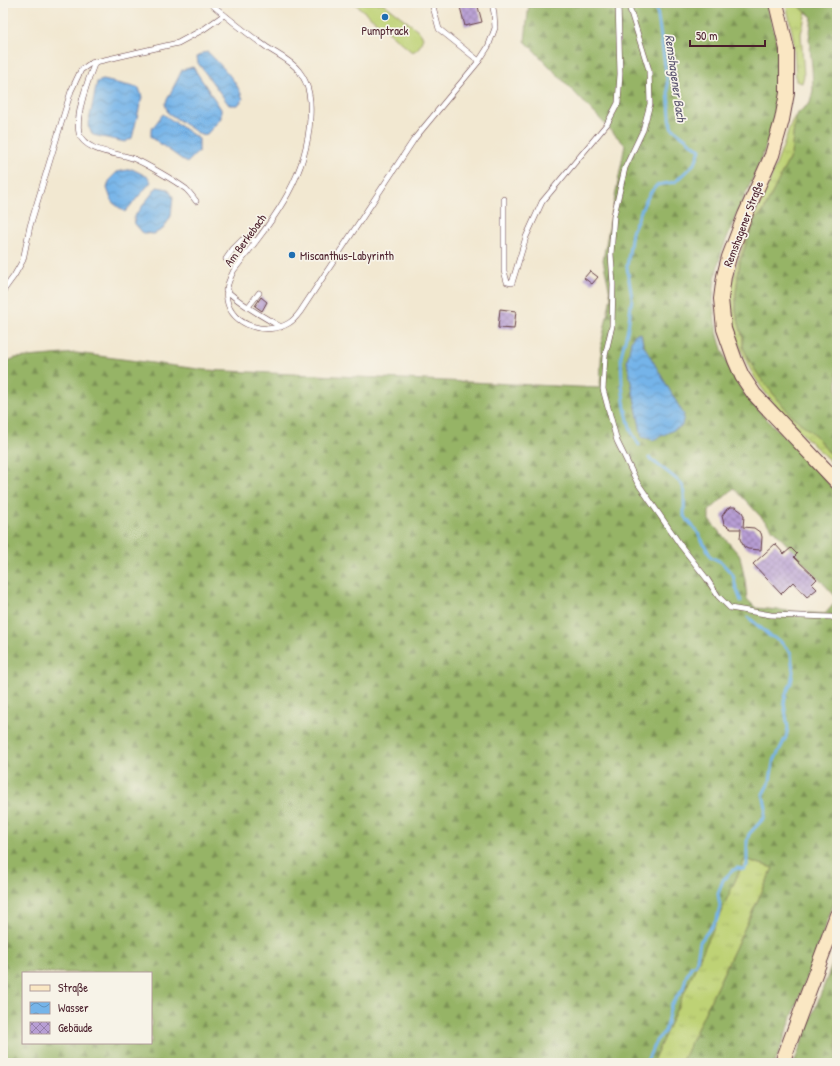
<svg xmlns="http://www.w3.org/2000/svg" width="840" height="1066" font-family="'Patrick Hand',sans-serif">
  <defs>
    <pattern id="grass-tufts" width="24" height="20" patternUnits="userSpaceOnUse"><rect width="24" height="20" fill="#bed275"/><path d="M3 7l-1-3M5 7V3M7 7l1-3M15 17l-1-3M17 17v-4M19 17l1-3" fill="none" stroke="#a5b465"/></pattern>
    <pattern id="forest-firs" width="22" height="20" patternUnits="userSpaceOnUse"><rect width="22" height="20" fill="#96b466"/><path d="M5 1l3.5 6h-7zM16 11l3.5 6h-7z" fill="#7c9254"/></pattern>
    <pattern id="water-waves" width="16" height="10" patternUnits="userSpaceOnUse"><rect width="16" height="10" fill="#75b4e9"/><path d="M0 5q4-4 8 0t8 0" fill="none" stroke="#6292bd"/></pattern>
    <pattern id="building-cross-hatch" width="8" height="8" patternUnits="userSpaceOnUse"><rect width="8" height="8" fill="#b79ed4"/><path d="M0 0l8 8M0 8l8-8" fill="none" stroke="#9780ac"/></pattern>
  </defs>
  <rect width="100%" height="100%" fill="#f7f3e8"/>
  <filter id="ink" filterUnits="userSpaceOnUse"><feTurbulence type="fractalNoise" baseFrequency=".025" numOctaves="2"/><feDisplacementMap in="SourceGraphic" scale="8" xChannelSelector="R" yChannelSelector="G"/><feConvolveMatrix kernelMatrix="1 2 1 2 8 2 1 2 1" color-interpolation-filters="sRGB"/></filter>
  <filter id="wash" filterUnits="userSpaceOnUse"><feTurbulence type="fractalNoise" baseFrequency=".012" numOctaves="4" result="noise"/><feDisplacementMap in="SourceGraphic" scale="16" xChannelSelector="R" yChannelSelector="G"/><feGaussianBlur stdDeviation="0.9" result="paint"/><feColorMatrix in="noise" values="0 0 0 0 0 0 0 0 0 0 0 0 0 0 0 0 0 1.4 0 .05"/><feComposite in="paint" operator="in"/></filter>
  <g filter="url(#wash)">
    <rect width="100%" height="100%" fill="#f2e8d1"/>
    <!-- grass -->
    <g fill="url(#grass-tufts)" stroke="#847850">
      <polygon points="786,3 795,3 806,12 801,34 804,76 802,83 796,81 793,37"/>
      <path d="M799 112 795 118 791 155 762 214 755 219 740 261 738 277 736 292V312L743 338V347L750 362 761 379 791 415 815 435 837 463V468C791 422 738 380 732 311 731 304 730 296 731 289 731 285 733 279 734 275 740 246 754 219 765 192 772 176 778 160 784 144 788 133 790 120 799 112Z"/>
      <polygon points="745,859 773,868 681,1063 652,1063"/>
    </g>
    <!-- forest -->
    <g fill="url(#forest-firs)" stroke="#706a48" fill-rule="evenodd">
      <path d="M529 3H766C777 40 784 64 777 104 768 164 729 214 716 274 709 307 717 343 732 373 746 402 772 424 794 446 809 461 823 477 837 493V598L734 488 709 511V520L740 556 745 580 747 599 756 608 825 614 837 600V895L775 1063H681L773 868 745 859 652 1063H3V363L15 358 76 353 206 370 600 388 602 340 611 297 603 260 625 145 525 41ZM641 333 643 344 642 436 627 362ZM23 973H151V1043H23Z"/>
      <polygon points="795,3 837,3 837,463 815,435 791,415 761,379 750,362 743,347 743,338 736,312 736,292 738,277 740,261 755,219 762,214 791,155 795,118 799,112 810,103 813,90 812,67 809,39 812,17"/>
      <polygon points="837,952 837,1063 794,1063"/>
    </g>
    <!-- pitch -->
    <path fill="#bed275" stroke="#847850" d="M354 3H383L418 30 423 37C421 44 420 49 412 52Z"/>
    <!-- water -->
    <g fill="url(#water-waves)" stroke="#606a8a">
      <path d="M208 52C221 66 237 80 243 99L238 105H229L198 63 197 57 203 53Z"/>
      <polygon points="193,67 221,109 221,118 207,134 201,135 168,113 165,104 182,70"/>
      <polygon points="103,80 139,88 142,97 132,138 125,142 93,135 88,126 97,82"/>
      <polygon points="163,114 199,139 199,151 187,163 151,137 151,130"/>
      <polygon points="132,169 148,177 151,182 125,212 112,202 107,188 110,179 117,172"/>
      <polygon points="157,187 168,189 173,197 171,216 163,229 154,234 143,233 135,224 134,217"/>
      <polygon points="641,333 643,344 684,415 682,426 653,440 642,437 627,362 631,341 635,334"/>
    </g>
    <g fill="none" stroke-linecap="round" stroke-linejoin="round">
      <!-- stream -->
      <g stroke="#75b4e9" stroke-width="3">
        <polyline points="639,445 631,431 625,408 622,385 621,356 628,328 632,298 627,267 632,232 645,202 651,192 657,185 675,182 695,163 700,150 671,127 667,79 656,3"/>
        <path d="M649 458C656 464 682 481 683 487 685 494 684 508 684 516L697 531 711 557 721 562 733 575 736 588 741 601"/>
        <polyline points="646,1063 656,1041 665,1031 671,1005 683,989 686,977 691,967 696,964 700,942 717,919 720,906 718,894 723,880 731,872 737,868 744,869 747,865 747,841 749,834 764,818 766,808 763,794 770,781 773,763 786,737 788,728 784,703 786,694 791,683 793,672 791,653 779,640 770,636 748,617"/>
      </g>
    </g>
    <g id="blocks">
      <!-- building -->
      <g fill="url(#building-cross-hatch)">
        <polygon points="459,3 477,3 482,22 465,26"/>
        <polygon points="590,271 598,277 592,284 584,278"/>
        <polygon points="261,297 267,302 262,311 255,306"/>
        <polygon points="500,309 516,311 514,329 498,328"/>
        <polygon points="731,507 735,507 742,512 744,516 743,527 754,528 761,533 762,537 761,550 748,549 744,547 740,539 741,529 731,529 724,524 722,516 727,509"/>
        <polygon points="775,544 784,554 791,548 797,554 794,557 817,579 812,584 817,589 807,597 793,582 781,594 753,564"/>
      </g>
    </g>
  </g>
  <g filter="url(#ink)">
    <use href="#blocks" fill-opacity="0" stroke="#633d44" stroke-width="1"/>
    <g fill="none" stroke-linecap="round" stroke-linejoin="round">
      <defs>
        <g id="service">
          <path d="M210 3C228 18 246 33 265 46 276 54 291 60 299 71 310 85 311 101 310 118 307 181 270 223 234 270 229 280 225 289 227 300 231 326 268 336 289 323 294 320 297 316 300 312L415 138 479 61 488 47 495 28 494 13 492 3"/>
          <polyline points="432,3 439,29 479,61"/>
          <polyline points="628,3 649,70 650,104 643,130 625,168 614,215 611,254 613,284 612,326 605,356 603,389 617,441 637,482 681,546 707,579 718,596 730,608 771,615 831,617 837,619"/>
          <path d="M95 62C88 80 75 114 79 133 84 152 118 153 132 158 145 163 175 181 186 189 189 192 193 197 196 201"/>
          <polyline points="504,199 504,271 507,282 512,283 526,237 542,202 607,124 618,103 620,74 618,3"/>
          <polyline points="226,259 233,249 242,240 246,238 256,241"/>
          <path d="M226 290C242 305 262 316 281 327"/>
          <polyline points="3,291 14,276 23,260 30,226 71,91 81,70 91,63 178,43 204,29 224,15"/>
          <polyline points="248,307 259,293"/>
        </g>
        <g id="secondary">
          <polyline points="776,3 787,49 787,93 782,120 772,155 745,215 729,257 724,276 721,299 724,329 735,360 742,376 754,394 837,482"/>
          <polyline points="782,1063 837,915"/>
        </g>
      </defs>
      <!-- service casing -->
      <use href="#service" stroke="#633d44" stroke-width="6"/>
      <!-- secondary casing -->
      <use href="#secondary" stroke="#633d44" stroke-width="16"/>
      <!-- service -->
      <use href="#service" stroke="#fff" stroke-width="5"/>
      <!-- secondary -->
      <use href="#secondary" stroke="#fae7c3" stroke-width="14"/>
    </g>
  </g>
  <!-- markers -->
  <g fill="#1f6fb2" stroke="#f7f3e8" stroke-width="1.5">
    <circle cx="385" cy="17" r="4"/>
    <circle cx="292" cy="255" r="4"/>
  </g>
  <g text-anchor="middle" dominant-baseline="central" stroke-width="3.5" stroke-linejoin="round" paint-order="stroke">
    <!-- poi labels -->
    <g font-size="12" fill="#4a1f2b" stroke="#f7f3e8">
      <text x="385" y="30">Pumptrack</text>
      <text x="300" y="255" text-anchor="start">Miscanthus-Labyrinth</text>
    </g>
    <!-- street labels -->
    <g font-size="12" fill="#4a1f2b" stroke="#f7f3e8">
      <text transform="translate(743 224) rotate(-69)">Remshagener Straße</text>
      <text transform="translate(245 240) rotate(-54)">Am Berkebach</text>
    </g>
    <!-- water labels -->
    <g font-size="13" font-style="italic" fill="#59536e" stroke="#f7f3e8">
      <text transform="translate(676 78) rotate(82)">Remshagener Bach</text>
    </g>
  </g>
  <!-- margin -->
  <rect width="840" height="1066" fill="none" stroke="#f7f3e8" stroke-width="16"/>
  <!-- legend -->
  <rect x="22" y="972" width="130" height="72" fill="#f7f3e8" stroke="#b29e9c"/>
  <rect x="30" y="985" width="20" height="6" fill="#fae7c3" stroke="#b29e9c"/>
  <text x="58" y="992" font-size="12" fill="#4a1f2b">Straße</text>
  <rect x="30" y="1002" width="20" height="12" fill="url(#water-waves)" stroke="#b29e9c"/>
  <text x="58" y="1012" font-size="12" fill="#4a1f2b">Wasser</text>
  <rect x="30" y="1022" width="20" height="12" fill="url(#building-cross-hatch)" stroke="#b29e9c"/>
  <text x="58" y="1032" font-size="12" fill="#4a1f2b">Gebäude</text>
  <!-- scale -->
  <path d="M690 40v6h75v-6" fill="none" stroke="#4a1f2b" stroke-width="2"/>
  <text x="696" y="40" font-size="12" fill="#4a1f2b" stroke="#f7f3e8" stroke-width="3" paint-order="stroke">50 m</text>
</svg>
